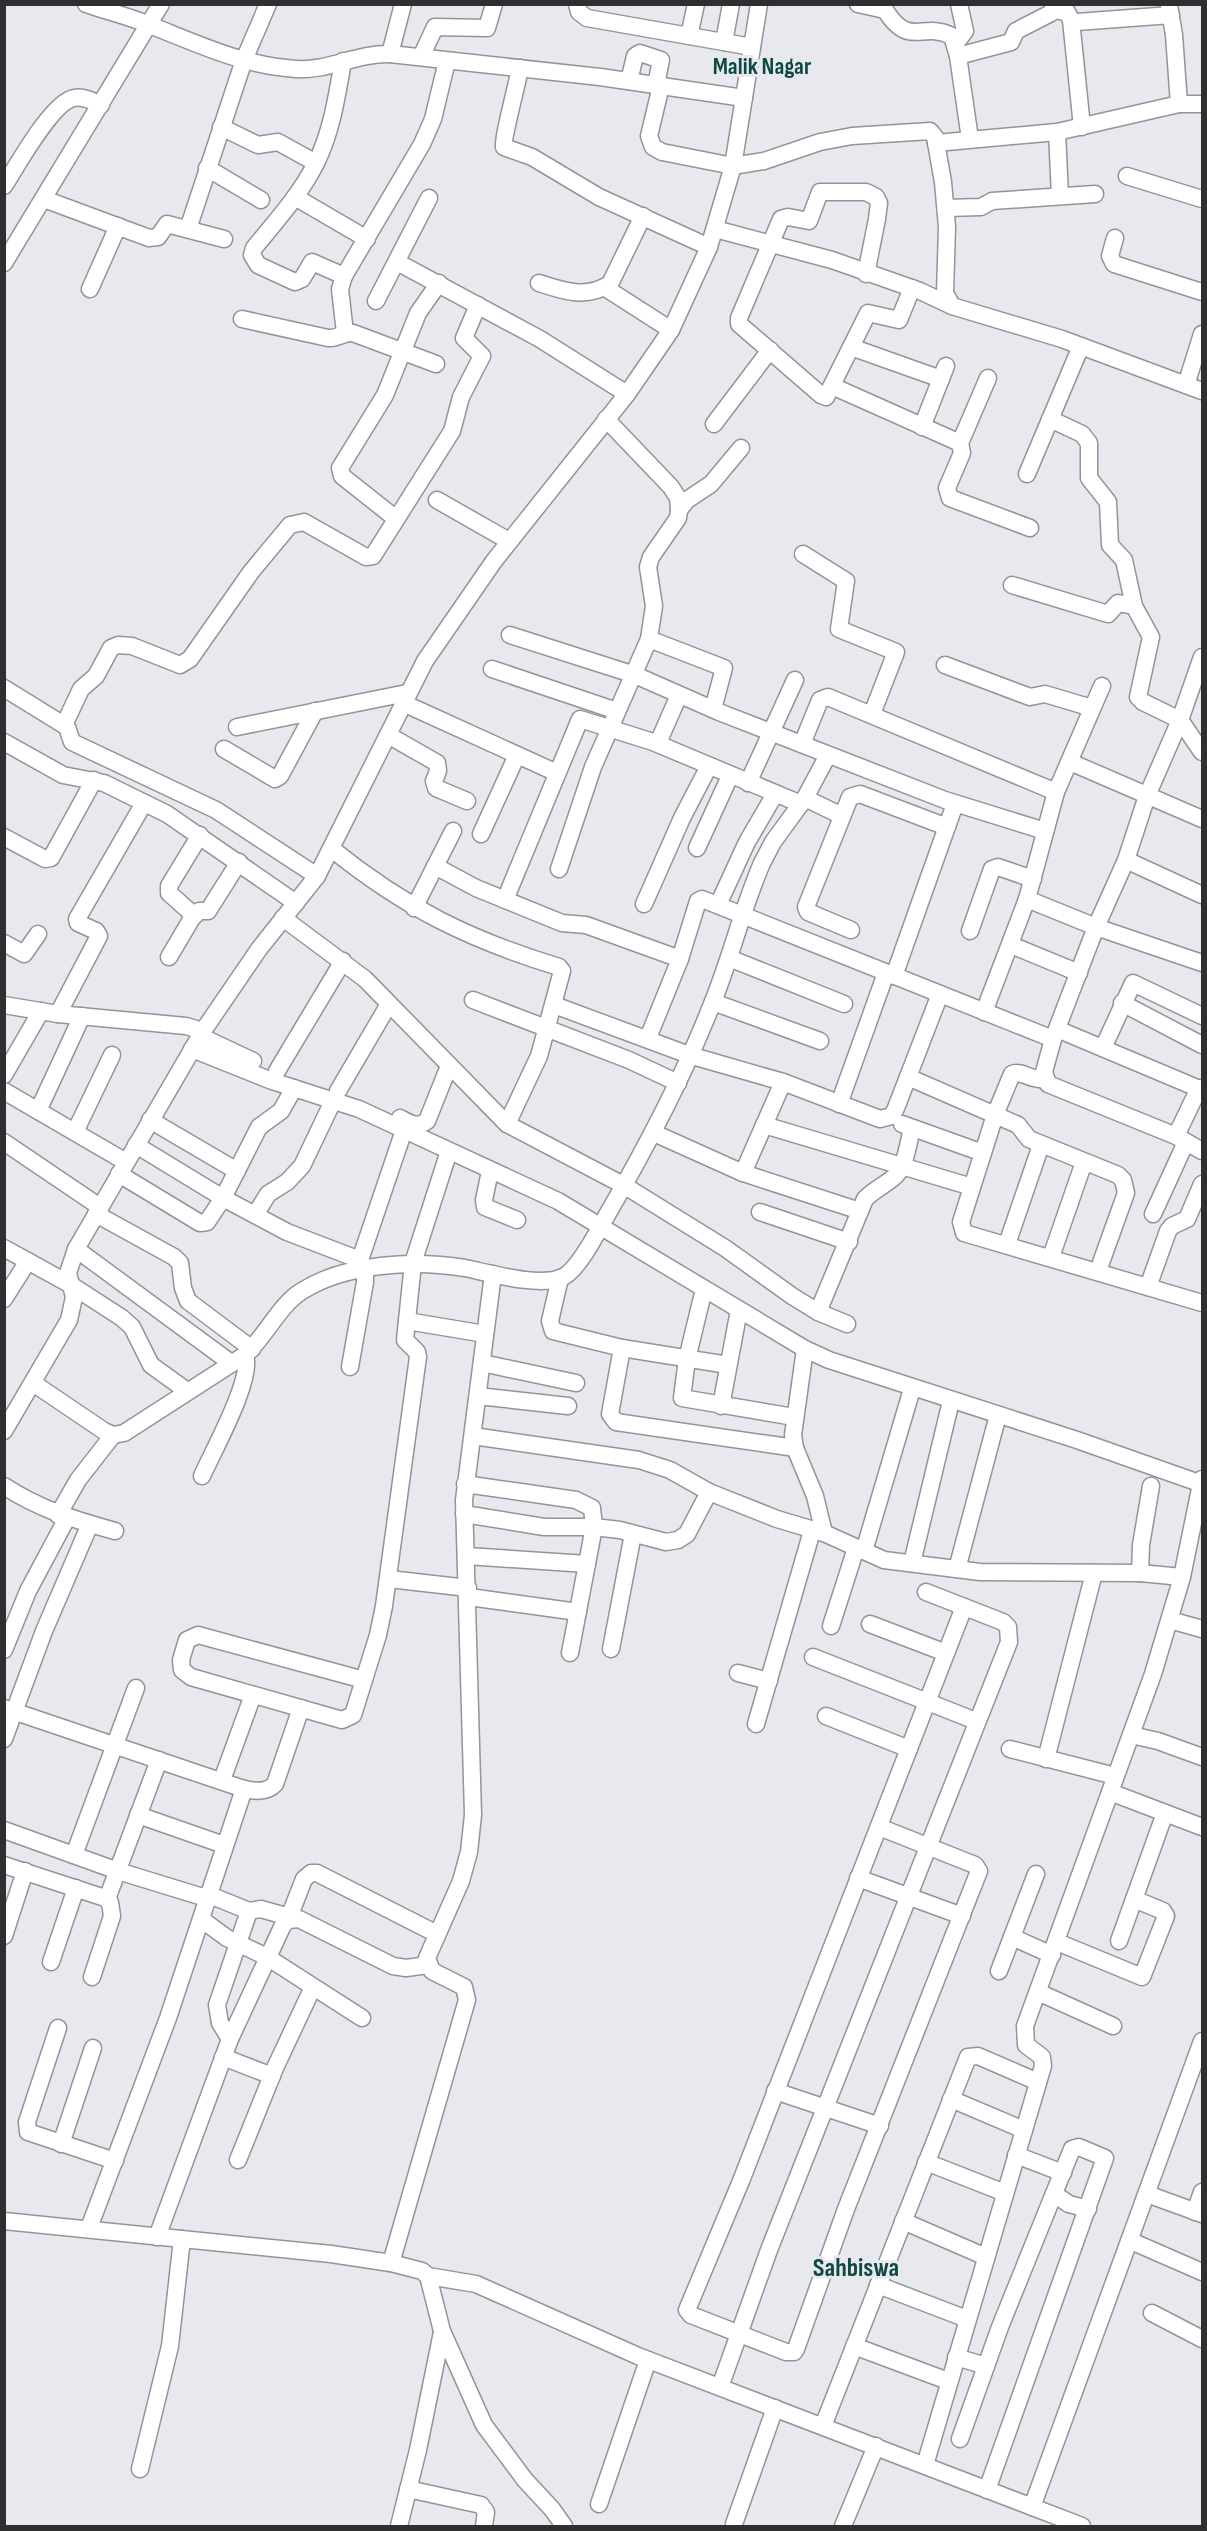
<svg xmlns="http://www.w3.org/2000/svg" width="1207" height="2531" font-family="'Sofia Sans Condensed',sans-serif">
  <rect width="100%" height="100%" fill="#e7e9ef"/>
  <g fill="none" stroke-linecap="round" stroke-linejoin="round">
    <defs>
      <g id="minor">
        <path d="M86 4C106 11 127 16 147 24 196 43 243 66 296 69 329 71 357 53 390 54L600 77 744 98"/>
        <polyline points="577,4 579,12 587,18 752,47"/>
        <path d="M858 4 885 10C910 49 921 21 952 36L958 56 970 139"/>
        <polyline points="1169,5 1174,35 1179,104"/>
        <polyline points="1054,10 1067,12 1071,20 1077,22 1171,15"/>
        <polyline points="1071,20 1082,127"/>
        <polyline points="689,36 696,4"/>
        <polyline points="724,42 731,4"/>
        <polyline points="956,43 965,31 959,4"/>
        <polyline points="390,54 403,4"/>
        <polyline points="958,56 1011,42 1016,31 1051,13 1055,4"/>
        <polyline points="421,57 435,27 487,28 494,4"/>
        <path d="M343 61C337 95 332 131 316 163 300 195 276 221 254 248L252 255 258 265 295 282 302 279 312 262 344 276"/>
        <path d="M520 68C518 81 502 140 504 147L532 157 599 197 709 247"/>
        <polyline points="629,81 635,56 640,53 661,60 656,85"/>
        <polyline points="661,86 649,136 653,147 662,152 733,166 764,161 820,142 852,136 930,131 935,137 943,182 947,227 945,293 952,306 1062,339 1202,391"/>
        <polyline points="221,127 258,145 278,142 316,163"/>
        <polyline points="1057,132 1060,196"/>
        <polyline points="936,143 1057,132 1179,104 1202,104"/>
        <polyline points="207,168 261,200"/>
        <polyline points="1127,176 1202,199"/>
        <path d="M4 186C17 166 52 102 74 98 83 96 93 101 101 105"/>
        <polyline points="295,197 367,239"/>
        <polyline points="44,199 149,238 158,237 167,224 224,239"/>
        <polyline points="946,208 981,207 992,201 1095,194"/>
        <polyline points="188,229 244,60 268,4"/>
        <polyline points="715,229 832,260 920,291 952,306"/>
        <polyline points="1115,238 1110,256 1114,264 1202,292"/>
        <polyline points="397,262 540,339 627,394"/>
        <polyline points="4,263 161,4"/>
        <polyline points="866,274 877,219 879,203 876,197 866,192 820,192 809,221 788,217 781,219 739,318 739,324 821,395 826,397 868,313 899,320 912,288"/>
        <path d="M539 283C563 291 586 299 610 284L643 216"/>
        <polyline points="604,287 671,330"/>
        <polyline points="90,289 118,226"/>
        <polyline points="376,301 429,198"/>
        <path d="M242 319 328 338C338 339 343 332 353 333L436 364"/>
        <polyline points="345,333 340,289 344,276 422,144 433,119 447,61"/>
        <polyline points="851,347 941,379"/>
        <polyline points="1186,385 1202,334"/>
        <polyline points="832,386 960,443 962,453 947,488 950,498 1030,528"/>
        <polyline points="1050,419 1082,434 1089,443 1089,478 1108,502 1110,545 1124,560 1134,606 1151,637 1138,697 1143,702 1180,720 1202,752"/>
        <polyline points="714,424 770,350"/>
        <polyline points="922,427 946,366"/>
        <polyline points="960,443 988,378"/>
        <polyline points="1027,474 1081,346"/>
        <polyline points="437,500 509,541"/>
        <polyline points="679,510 687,500 711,484 741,448"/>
        <polyline points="395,518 342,476 340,468 385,395 418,313 439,283"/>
        <polyline points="803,554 846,581 839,629 896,652 872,714"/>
        <polyline points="1012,585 1108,614 1118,603 1134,606"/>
        <polyline points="510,635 635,675 719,712 945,800 1045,831"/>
        <polyline points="649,639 724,668 713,709"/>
        <polyline points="1202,657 1180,720 1147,796 1126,860 1096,927 1053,1039 1044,1072 1048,1084 1176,1136 1202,1151"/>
        <polyline points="945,665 1030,697 1045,694 1092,708"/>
        <polyline points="492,669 617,711"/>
        <polyline points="4,688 67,727 72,742 216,810 317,876"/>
        <polyline points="403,703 557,773"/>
        <polyline points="64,725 81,689 96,676 111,648 118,645 132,646 180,665 190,659 251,572 290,525 304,522 366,557 373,556 452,431 461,397 482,356 464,338 478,305"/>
        <polyline points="237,727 407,693"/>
        <polyline points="388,735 437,763 438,771 434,781 436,788 467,801"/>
        <polyline points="4,742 63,775 104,783 167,814 296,903"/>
        <polyline points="658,743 679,695"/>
        <polyline points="802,744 820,700 828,697 1056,792"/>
        <polyline points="224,749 275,779 280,776 315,711"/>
        <polyline points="1070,762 1202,819"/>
        <polyline points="748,783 795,680"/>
        <polyline points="805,798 842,816"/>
        <polyline points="481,834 517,755"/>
        <polyline points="4,837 45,859 51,858 94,780"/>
        <polyline points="697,848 730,776"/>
        <path d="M332 849C405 908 470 940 559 967L562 971 539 1056 507 1124"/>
        <polyline points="1126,860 1202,895"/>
        <polyline points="435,866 476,888 562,923 586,925 680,959"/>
        <polyline points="559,869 593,767 649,639 654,606 648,567 651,557 678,518 679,510 678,498 671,487 606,419"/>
        <polyline points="1027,899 1096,927 1202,963"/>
        <polyline points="505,900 580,719 653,742 801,804"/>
        <polyline points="644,904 682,818 709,766"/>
        <polyline points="718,905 747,842 775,794"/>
        <polyline points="414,908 453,831"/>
        <polyline points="192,918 199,911 208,911 239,862"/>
        <polyline points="283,918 365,979 507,1124 625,1186 725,1248 792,1296 818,1312 847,1324"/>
        <polyline points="851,930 808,912 806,907 850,797 860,794 947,827"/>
        <polyline points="970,931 992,869 998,867 1033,879"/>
        <polyline points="4,943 24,954 38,934"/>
        <polyline points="1011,945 1079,973"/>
        <polyline points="169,957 192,918 189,911 169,893 169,886 200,835"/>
        <polyline points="729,958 844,1004"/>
        <polyline points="894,976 955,804"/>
        <polyline points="473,1000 629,1060 678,1083"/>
        <polyline points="713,1002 820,1041"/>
        <polyline points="1122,1003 1202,1045"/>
        <polyline points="4,1005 58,1014 186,1026 203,1031"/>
        <polyline points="554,1005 689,1055 783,1082 880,1119 892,1116 896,1108 940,994"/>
        <polyline points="984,1012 1027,899 1056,792 1102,686"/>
        <polyline points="58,1014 99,936 96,931 78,923 77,919 144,803"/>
        <polyline points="1057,1029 1202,1090"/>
        <polyline points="200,1036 253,1061"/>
        <polyline points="648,1038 680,959 698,901 702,899 1053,1039"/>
        <polyline points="1103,1048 1133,983 1202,1016"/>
        <polyline points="192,1049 272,1081 359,1109 558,1201 805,1349 829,1360 1077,1440 1202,1484"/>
        <polyline points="277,1071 343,961"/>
        <polyline points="4,1075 41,1011"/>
        <polyline points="908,1077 1018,1125 1029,1139 1118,1175 1123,1180 1126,1193 1098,1271"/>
        <path d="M1044 1079C1032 1081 1022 1070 1012 1074L995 1115 961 1222 964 1233 1202 1303"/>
        <polyline points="4,1091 126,1162"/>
        <polyline points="338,1091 389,1004"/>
        <polyline points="839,1104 886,973"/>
        <polyline points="38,1111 82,1016"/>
        <path d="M400 1118C411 1124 417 1128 427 1121L449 1066"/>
        <polyline points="150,1120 237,1171"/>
        <polyline points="902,1124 983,1153"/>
        <polyline points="764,1125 972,1187"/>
        <polyline points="75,1132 112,1055"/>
        <polyline points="654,1133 743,1173 860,1211"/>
        <polyline points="1176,1136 1199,1088"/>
        <polyline points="4,1142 100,1207"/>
        <polyline points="136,1145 223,1198 287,1232 360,1260 365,1269 365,1282 350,1367"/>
        <polyline points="490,1171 484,1200 485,1207 517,1220"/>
        <polyline points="743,1173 783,1082"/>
        <polyline points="119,1174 200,1223 207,1222 223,1198 259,1127 281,1111 294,1088"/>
        <polyline points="760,1212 849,1242"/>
        <polyline points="96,1214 174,1257 180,1263 183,1288 188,1301 252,1349"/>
        <polyline points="1153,1214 1186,1142"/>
        <polyline points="255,1215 268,1194 287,1182 302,1166 333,1101"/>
        <polyline points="1007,1244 1041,1145"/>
        <polyline points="4,1248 71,1285 122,1318 132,1327 151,1365 187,1391"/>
        <polyline points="76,1249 231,1363"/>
        <polyline points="1051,1257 1084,1162"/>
        <polyline points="360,1260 404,1130"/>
        <polyline points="560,1278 550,1321 553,1331 622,1348 728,1365"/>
        <polyline points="1148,1287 1168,1231 1172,1226 1187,1219 1202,1184"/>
        <polyline points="704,1289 687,1359 682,1398 794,1417"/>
        <polyline points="4,1299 28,1261"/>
        <path d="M818 1312 865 1199C874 1190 883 1186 893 1178 906 1168 908 1143 912 1128"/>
        <polyline points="407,1321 485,1334"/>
        <polyline points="622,1348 610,1414 616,1422 795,1448"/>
        <polyline points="805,1349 793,1435 795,1448 815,1496 824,1533"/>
        <polyline points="482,1363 576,1383"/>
        <path d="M33 1383 104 1431 113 1435 124 1433 245 1355C265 1337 281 1303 302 1291 346 1263 414 1260 465 1268 490 1273 540 1288 563 1277 579 1269 598 1231 607 1215 647 1146 683 1078 712 1004 731 958 742 909 762 863L773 842 805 798 828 755"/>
        <polyline points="478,1396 568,1406"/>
        <polyline points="721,1406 739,1310"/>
        <polyline points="4,1431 69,1320 74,1297 68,1273 76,1249 203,1031 259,949 317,876 425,661 494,561 627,394 671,330 709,247 733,166 759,4"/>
        <polyline points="473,1436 639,1460 670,1470 709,1492 777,1519 824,1533 884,1560 980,1572 1140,1573 1182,1577"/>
        <path d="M202 1476C213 1451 254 1378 245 1355"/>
        <polyline points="465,1484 576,1500 592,1508 594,1527 570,1653"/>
        <path d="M4 1486C39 1509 75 1520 115 1531"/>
        <polyline points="464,1514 544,1527 594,1527 620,1530 666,1542 678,1540 687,1534 709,1492"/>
        <polyline points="58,1515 78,1480 113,1435"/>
        <polyline points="864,1551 912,1389"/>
        <polyline points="467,1556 587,1564"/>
        <polyline points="912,1563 951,1401"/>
        <polyline points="957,1569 998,1415"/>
        <polyline points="1140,1573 1141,1545 1151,1486"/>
        <polyline points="389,1579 468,1588"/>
        <polyline points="469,1597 578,1612"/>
        <polyline points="1170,1620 1202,1629"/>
        <polyline points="870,1624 946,1653"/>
        <polyline points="831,1626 856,1548"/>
        <polyline points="611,1649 633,1534"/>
        <polyline points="4,1650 28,1591 67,1518"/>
        <polyline points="813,1657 976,1721"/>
        <polyline points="738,1673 769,1681"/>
        <polyline points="364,1680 198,1635 187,1640 181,1660 182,1670 191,1677 342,1720 353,1715 378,1635 384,1606 418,1357 417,1352 405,1340 413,1263 449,1151"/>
        <path d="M4 1708 238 1787C250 1791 266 1794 275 1784L301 1708"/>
        <polyline points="826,1716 909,1749"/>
        <polyline points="756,1724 812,1531"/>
        <polyline points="1131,1735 1158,1741 1202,1757"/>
        <polyline points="4,1739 44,1631 90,1524"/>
        <polyline points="1010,1749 1115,1776"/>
        <polyline points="1046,1759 1094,1573"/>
        <polyline points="222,1780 253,1695"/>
        <polyline points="1110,1792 1202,1827"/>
        <polyline points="138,1815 224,1845"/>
        <polyline points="879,1827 975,1865 979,1871 846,2209 796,2349 794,2352 786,2352 691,2315 687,2310 741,2181 964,1607"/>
        <polyline points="4,1830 118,1871 206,1898"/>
        <polyline points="74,1855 136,1688"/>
        <polyline points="4,1865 105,1898 110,1902 112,1916 92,1977"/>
        <polyline points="858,1878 962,1916"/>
        <polyline points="207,1894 249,1911 261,1909 289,1917"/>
        <polyline points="107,1899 159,1760"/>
        <polyline points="201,1919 227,1938 267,1957 362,2018"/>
        <polyline points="288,1920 304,1879 311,1873 317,1873 437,1934"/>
        <polyline points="4,1936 25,1871"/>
        <polyline points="1012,1937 1052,1955"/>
        <polyline points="1119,1941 1165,1813"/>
        <polyline points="1057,1942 1142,1977 1166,1916 1163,1911 1134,1899"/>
        <polyline points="51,1962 76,1888"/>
        <polyline points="999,1971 1036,1874"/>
        <polyline points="1038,1992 1113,2026"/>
        <polyline points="58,2028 27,2122 28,2132 115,2161"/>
        <polyline points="230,2039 220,2023 217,2005 249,1911"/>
        <polyline points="223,2057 272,2076"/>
        <polyline points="775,2091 880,2126"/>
        <polyline points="951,2099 1024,2130"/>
        <polyline points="61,2144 93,2048"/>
        <polyline points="1016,2155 1063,2173"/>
        <polyline points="238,2160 275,2068 313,1987"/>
        <polyline points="926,2162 1005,2193"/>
        <polyline points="1054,2194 1069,2204 1088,2209"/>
        <polyline points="1147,2194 1202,2214"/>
        <polyline points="1195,2212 1202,2192"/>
        <polyline points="4,2221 331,2254 391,2263 422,2271 428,2276 476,2284 638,2356 1082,2526"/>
        <polyline points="903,2221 986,2257"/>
        <polyline points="89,2228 168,2018 244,1789"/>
        <polyline points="157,2237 230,2039 283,1925 288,1920 299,1919 393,1966 406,1968 428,1965"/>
        <polyline points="1131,2241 1202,2272"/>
        <polyline points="391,2263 467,2000 464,1987 432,1971 427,1958 461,1881 469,1852 473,1815 464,1500 493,1274"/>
        <polyline points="428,2276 442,2331 484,2425 525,2480 552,2509 564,2526"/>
        <polyline points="878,2285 967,2319"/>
        <polyline points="1152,2313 1202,2339"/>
        <polyline points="854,2346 948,2381"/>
        <polyline points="956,2357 986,2366"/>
        <polyline points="720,2387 769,2250 1009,1642 1008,1627 1003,1622 926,1592"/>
        <polyline points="823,2426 968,2057 978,2056 1038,2082"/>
        <polyline points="960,2439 1000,2327 1072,2149 1079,2147 1105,2158 987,2490"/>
        <polyline points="925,2465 1043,2066 1042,2057 1026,2045 1025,2026 1153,1674 1182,1577 1202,1479"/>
        <polyline points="140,2469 170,2346 182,2239"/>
        <polyline points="408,2489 481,2505 486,2512 484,2526"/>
        <polyline points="599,2504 648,2360"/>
        <polyline points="1032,2507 1202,2041"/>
        <polyline points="734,2524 775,2408"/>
        <polyline points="399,2526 418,2450 442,2332"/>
        <polyline points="843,2526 876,2446"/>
      </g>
    </defs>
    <!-- minor casing -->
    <use href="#minor" stroke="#929499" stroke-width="19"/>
    <!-- minor -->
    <use href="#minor" stroke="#fff" stroke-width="16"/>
  </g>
  <g text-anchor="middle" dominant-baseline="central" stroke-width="6" stroke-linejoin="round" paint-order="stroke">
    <!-- neighbourhood labels -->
    <g font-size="24" font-weight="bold" fill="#0f4a42" stroke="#e7e9ef">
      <text x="762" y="66">Malik Nagar</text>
    </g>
    <!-- quarter labels -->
    <g font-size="26" font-weight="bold" fill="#0f4a42" stroke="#e7e9ef">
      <text x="856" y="2268">Sahbiswa</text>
    </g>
  </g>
  <!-- border -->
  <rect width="1207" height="2531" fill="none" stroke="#2e2f31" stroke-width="12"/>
</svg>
